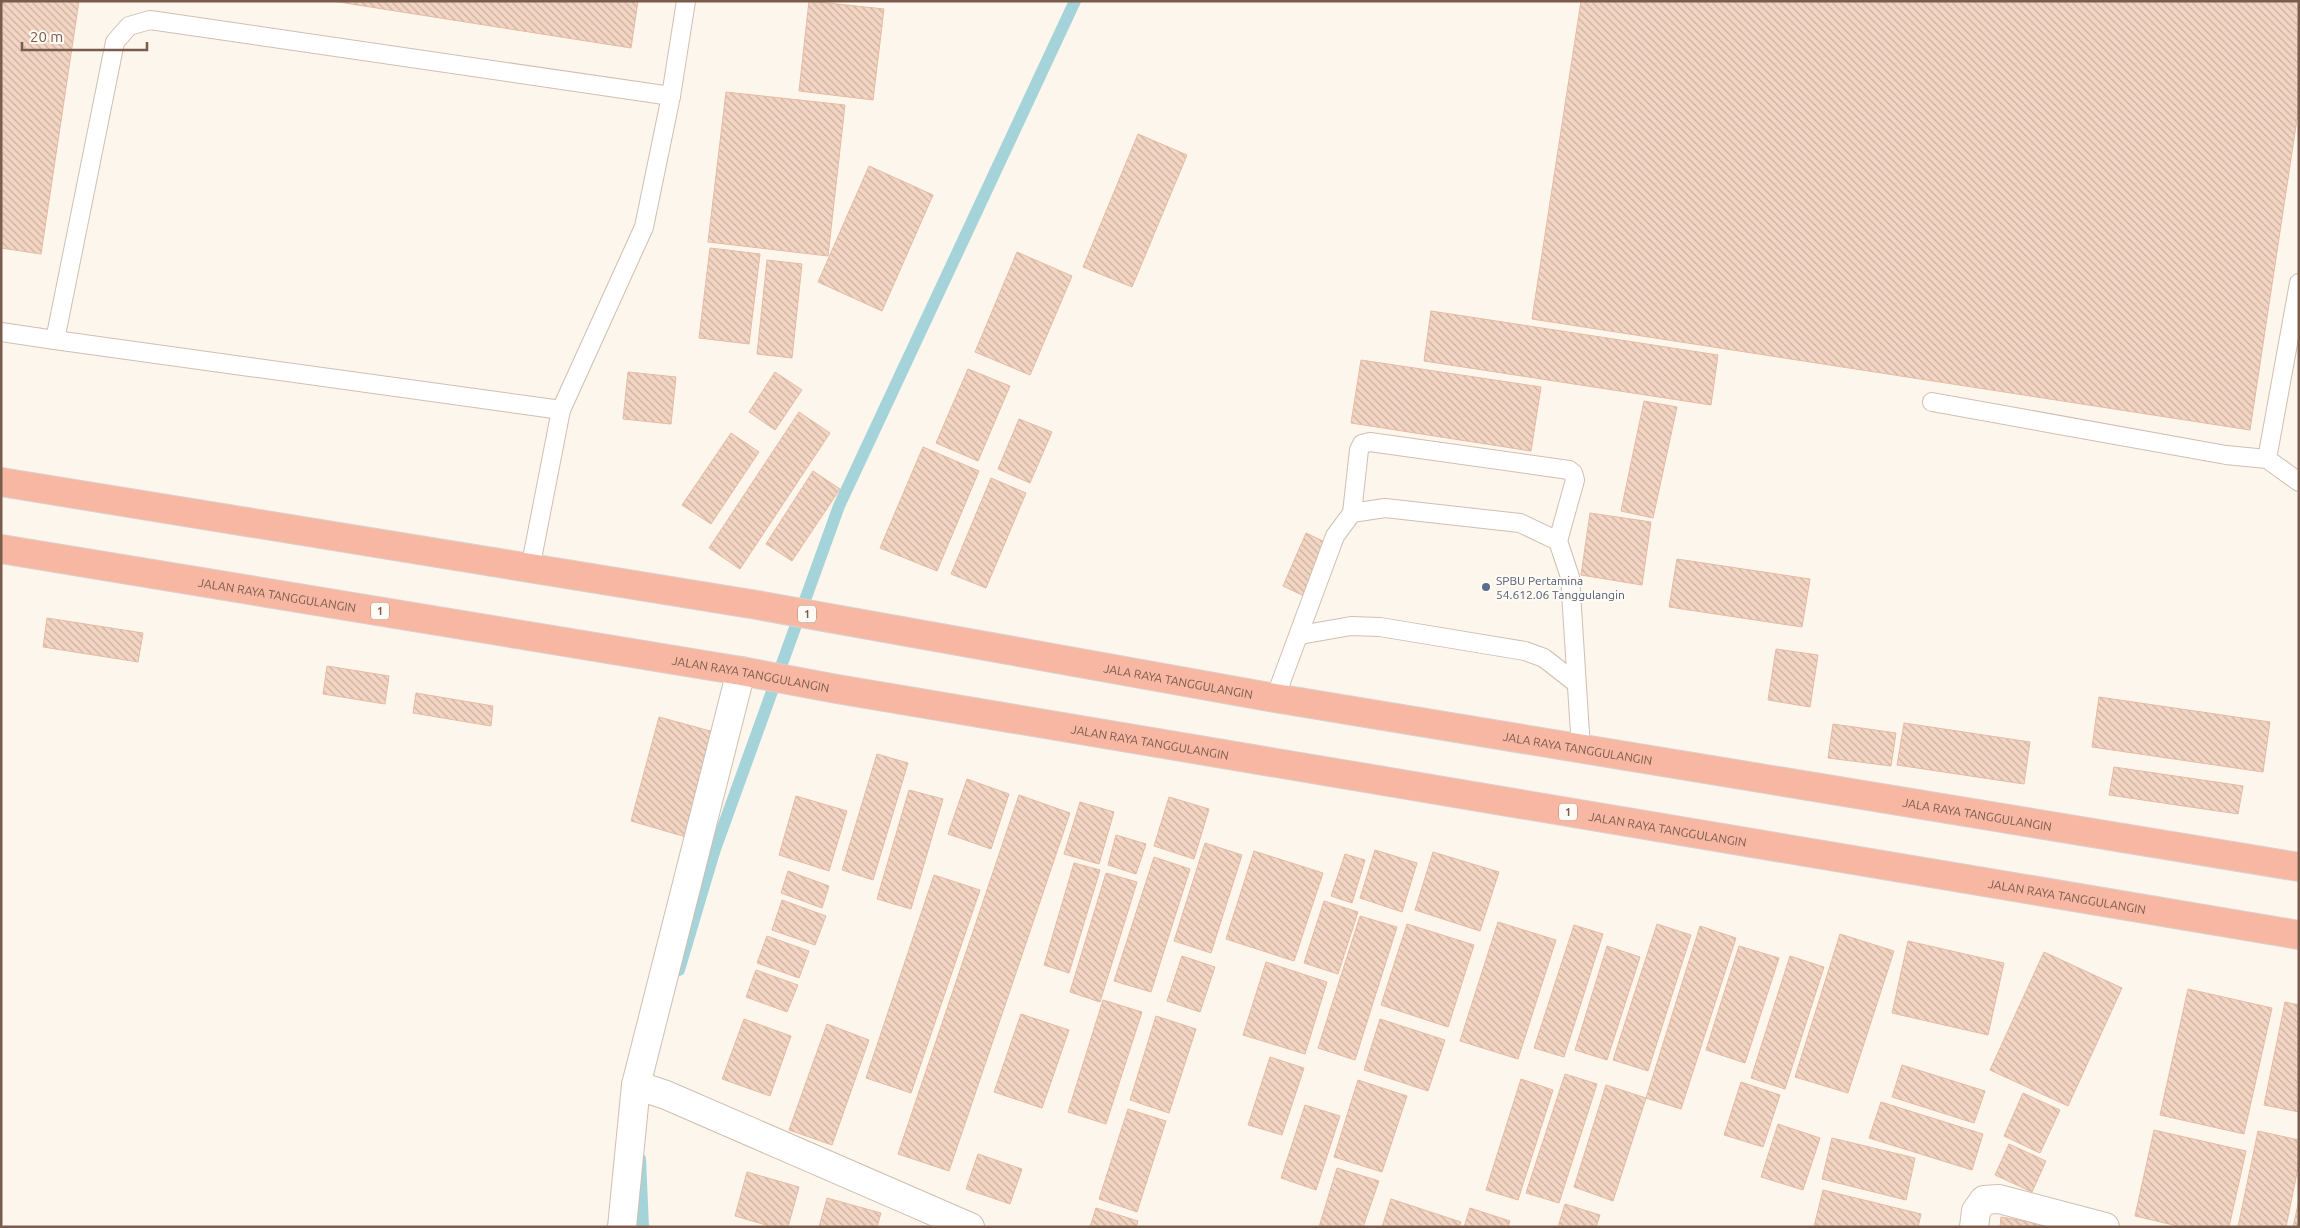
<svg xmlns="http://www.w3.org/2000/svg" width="2300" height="1228" font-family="Ubuntu,sans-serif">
  <defs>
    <pattern id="building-back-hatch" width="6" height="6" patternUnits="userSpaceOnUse" patternTransform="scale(1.25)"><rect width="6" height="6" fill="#f3d5c3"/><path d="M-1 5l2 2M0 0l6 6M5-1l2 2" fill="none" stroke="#cab0a1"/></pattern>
  </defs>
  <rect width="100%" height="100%" fill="#fdf6ec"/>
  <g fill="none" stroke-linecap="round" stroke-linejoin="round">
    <!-- stream -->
    <g stroke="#a5d3da" stroke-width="12">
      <polyline points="679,970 714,852 839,506 1075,1"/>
      <polyline points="640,1159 643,1227"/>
    </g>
  </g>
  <!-- building -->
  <g fill="url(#building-back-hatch)" stroke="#e6bba3">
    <polygon points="1,1 79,1 41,254 1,248"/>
    <polygon points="332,1 638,1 631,48"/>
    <polygon points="809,1 884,9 873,100 799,91"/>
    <polygon points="1581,1 2299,1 2299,106 2250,430 1532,319"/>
    <polygon points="726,92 845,105 828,256 708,242"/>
    <polygon points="1138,134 1187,155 1132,287 1083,267"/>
    <polygon points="869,166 933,195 882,311 818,282"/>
    <polygon points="710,248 760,254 749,344 699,338"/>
    <polygon points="1017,252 1072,276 1030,375 975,352"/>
    <polygon points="767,260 802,264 792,358 757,354"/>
    <polygon points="1431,311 1718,355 1711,405 1424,361"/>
    <polygon points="1361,360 1541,387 1531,451 1351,423"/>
    <polygon points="968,369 1010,386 978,461 936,443"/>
    <polygon points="628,372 676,377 671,424 623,419"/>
    <polygon points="775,372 802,390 775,430 749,412"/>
    <polygon points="1644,401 1677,407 1653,518 1621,511"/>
    <polygon points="799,412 830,433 740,569 709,548"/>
    <polygon points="1019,419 1052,432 1030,483 998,469"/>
    <polygon points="731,433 759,452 711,524 682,505"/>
    <polygon points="923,447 979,471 937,571 880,548"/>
    <polygon points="813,471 840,489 792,561 766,544"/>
    <polygon points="991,478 1026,493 986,588 951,574"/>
    <polygon points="1590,513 1651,522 1642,585 1581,575"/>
    <polygon points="1306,533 1327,543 1304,596 1283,586"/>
    <polygon points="1677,559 1810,579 1802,627 1669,607"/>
    <polygon points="47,618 143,633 138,662 43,647"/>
    <polygon points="1776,649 1818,655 1810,707 1768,700"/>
    <polygon points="327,666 389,676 385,704 323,694"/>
    <polygon points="416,693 493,706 491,726 413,713"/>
    <polygon points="2099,697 2270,722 2263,772 2092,747"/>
    <polygon points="659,717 714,732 686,837 631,821"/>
    <polygon points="1904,723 2030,742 2024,784 1897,765"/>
    <polygon points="1833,724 1896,733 1891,766 1828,758"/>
    <polygon points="877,754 908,763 873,880 842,870"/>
    <polygon points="2114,767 2243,786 2238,814 2109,795"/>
    <polygon points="967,779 1009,794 991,849 948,834"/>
    <polygon points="909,790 943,799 911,909 877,899"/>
    <polygon points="1019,795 1070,813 949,1171 898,1154"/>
    <polygon points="796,796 847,811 829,871 779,855"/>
    <polygon points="1169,797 1209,809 1194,859 1154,846"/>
    <polygon points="1080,802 1114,812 1099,864 1064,854"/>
    <polygon points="1116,835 1146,844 1136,874 1108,865"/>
    <polygon points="1205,843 1242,855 1211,953 1174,941"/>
    <polygon points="1375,850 1417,863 1402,912 1360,898"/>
    <polygon points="1254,851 1323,873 1294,961 1226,939"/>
    <polygon points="1433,852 1499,872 1480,931 1415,910"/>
    <polygon points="1345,854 1365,860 1352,903 1331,896"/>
    <polygon points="1154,857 1190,869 1151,992 1114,981"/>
    <polygon points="1074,863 1100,870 1069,973 1044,965"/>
    <polygon points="788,871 829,886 822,908 781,893"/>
    <polygon points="1106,873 1137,882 1100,1002 1070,992"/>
    <polygon points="934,875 980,890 911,1093 866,1078"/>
    <polygon points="782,900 826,916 815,945 772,930"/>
    <polygon points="1324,901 1358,912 1338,974 1304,963"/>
    <polygon points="1360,916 1397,927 1355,1060 1318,1048"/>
    <polygon points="1498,922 1556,940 1518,1059 1460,1041"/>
    <polygon points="1407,924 1474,945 1448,1027 1381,1005"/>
    <polygon points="1657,924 1691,935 1648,1071 1613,1060"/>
    <polygon points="1574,925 1603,934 1564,1057 1534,1048"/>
    <polygon points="1700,926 1736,938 1681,1109 1646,1098"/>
    <polygon points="1840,934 1894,951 1848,1093 1795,1077"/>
    <polygon points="767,936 809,951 799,978 757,963"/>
    <polygon points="1908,941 2004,963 1988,1035 1892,1013"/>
    <polygon points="1607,946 1640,957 1607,1060 1575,1050"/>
    <polygon points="1739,946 1779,958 1745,1063 1706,1050"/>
    <polygon points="2044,952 2122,988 2068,1106 1990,1070"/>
    <polygon points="1182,956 1215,967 1200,1012 1167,1001"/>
    <polygon points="1790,956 1824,967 1785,1089 1751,1078"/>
    <polygon points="1266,962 1327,982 1305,1054 1243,1035"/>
    <polygon points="756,970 798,985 787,1012 746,997"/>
    <polygon points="2188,989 2272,1008 2244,1134 2160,1115"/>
    <polygon points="1103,1000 1142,1012 1106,1124 1068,1112"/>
    <polygon points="2285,1002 2299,1005 2299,1112 2264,1105"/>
    <polygon points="1021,1014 1069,1030 1042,1108 994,1092"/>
    <polygon points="1156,1016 1196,1029 1169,1113 1130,1100"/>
    <polygon points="744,1019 791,1036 770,1096 722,1079"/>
    <polygon points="1380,1019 1445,1040 1428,1091 1364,1070"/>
    <polygon points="827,1024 869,1040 832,1145 789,1130"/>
    <polygon points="1270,1057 1304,1068 1282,1135 1248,1125"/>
    <polygon points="1902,1065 1985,1091 1974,1123 1892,1097"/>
    <polygon points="1565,1074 1597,1084 1559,1203 1526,1193"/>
    <polygon points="1521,1079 1553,1090 1518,1200 1486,1190"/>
    <polygon points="1358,1080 1407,1096 1382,1172 1334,1157"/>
    <polygon points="1741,1082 1780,1095 1763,1147 1724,1135"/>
    <polygon points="1606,1085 1646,1098 1613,1201 1574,1187"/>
    <polygon points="2023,1093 2060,1110 2040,1153 2004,1136"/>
    <polygon points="1881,1102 1983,1134 1972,1170 1869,1138"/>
    <polygon points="1305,1105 1340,1116 1316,1190 1281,1178"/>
    <polygon points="1128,1109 1166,1121 1137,1212 1099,1199"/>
    <polygon points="1778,1124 1820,1138 1803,1190 1761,1177"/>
    <polygon points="2154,1130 2246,1151 2229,1227 2182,1227 2135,1216"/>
    <polygon points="2258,1131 2299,1140 2299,1163 2286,1227 2238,1227"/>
    <polygon points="1832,1138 1915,1158 1906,1200 1822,1179"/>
    <polygon points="2009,1144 2046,1161 2032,1192 1995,1175"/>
    <polygon points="978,1154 1022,1169 1010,1204 966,1189"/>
    <polygon points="1337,1168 1379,1181 1363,1227 1319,1227"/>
    <polygon points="747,1172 799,1187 788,1227 773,1227 735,1216"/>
    <polygon points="1823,1190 1921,1214 1918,1227 1814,1227"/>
    <polygon points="827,1198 881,1213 877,1227 819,1227"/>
    <polygon points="1391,1199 1461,1222 1459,1227 1382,1227"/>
    <polygon points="2299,1200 2299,1227 2293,1227"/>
    <polygon points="1565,1204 1600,1215 1596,1227 1558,1227"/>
    <polygon points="1096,1208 1138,1221 1136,1227 1090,1227"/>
    <polygon points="1470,1208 1510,1221 1508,1227 1464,1227"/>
    <polygon points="2001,1217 2055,1226 2055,1227 2000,1227"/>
  </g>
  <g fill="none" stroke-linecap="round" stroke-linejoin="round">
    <defs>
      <g id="lane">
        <polyline points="1,332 55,340 115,42 129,26 150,20 671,96"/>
        <polyline points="55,340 561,410"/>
        <polyline points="1932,402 2226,455 2267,459 2299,482"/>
        <polyline points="2267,459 2299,283"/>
        <polyline points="1352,513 1359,450 1362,444 1370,442 1569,470 1573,473 1575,480 1558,541"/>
        <polyline points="530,569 561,410 644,227 671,96 686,1"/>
        <polyline points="1300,635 1351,626 1380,627 1525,651 1544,658 1576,683"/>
        <polyline points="1275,698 1335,536 1352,513 1385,508 1520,523 1558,541 1570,577 1581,749"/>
      </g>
      <g id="street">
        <polyline points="636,1085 666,1095 970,1227"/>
        <polyline points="622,1227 636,1085 741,671"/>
        <polyline points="1974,1227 1976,1211 1984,1200 1999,1199 2105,1227"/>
      </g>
      <g id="highway">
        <path id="s1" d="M1 482 757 605 1275 698 2299 867"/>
        <path id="s2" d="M1 549 741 671 837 689 2299 935"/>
      </g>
    </defs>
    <!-- lane casing -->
    <use href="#lane" stroke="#d1beb0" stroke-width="20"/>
    <!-- street casing -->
    <use href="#street" stroke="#d1beb0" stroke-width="30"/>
    <!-- highway casing -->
    <use href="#highway" stroke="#dad1cd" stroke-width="30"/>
    <!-- lane -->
    <use href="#lane" stroke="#fff" stroke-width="18"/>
    <!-- street -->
    <use href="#street" stroke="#fff" stroke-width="28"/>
    <!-- highway -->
    <use href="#highway" stroke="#f7b7a3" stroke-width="28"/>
  </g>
  <!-- markers -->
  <circle fill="#5c6f8a" stroke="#fffaf3" stroke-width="2" cx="1486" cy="587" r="5"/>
  <g text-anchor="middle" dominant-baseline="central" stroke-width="4" stroke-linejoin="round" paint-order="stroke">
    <!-- shield labels -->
    <g fill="#fffaf3" stroke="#a28b7f" stroke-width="1">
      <rect x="371" y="602.5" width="18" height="17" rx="4"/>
      <rect x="798" y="605.5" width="18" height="17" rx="4"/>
      <rect x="1559" y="803.5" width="18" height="17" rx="4"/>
    </g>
    <g font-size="11" font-weight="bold" fill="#7a5c4d">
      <text x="380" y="611">1</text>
      <text x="807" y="614">1</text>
      <text x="1568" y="812">1</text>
    </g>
    <!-- service labels -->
    <g font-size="12" fill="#4e5e75" stroke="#fffaf3" text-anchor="start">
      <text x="1496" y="580">SPBU Pertamina<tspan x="1496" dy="14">54.612.06 Tanggulangin</tspan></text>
    </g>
    <!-- street labels -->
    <g font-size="12" fill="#7a5c4d" stroke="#fffaf3">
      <text stroke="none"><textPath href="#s2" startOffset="280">JALAN RAYA TANGGULANGIN</textPath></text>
      <text stroke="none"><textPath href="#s2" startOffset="760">JALAN RAYA TANGGULANGIN</textPath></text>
      <text stroke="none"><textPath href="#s1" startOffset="1194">JALA RAYA TANGGULANGIN</textPath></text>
      <text stroke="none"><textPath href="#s2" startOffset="1165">JALAN RAYA TANGGULANGIN</textPath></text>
      <text stroke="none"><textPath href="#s1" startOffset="1599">JALA RAYA TANGGULANGIN</textPath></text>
      <text stroke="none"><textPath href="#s1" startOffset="2004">JALA RAYA TANGGULANGIN</textPath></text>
      <text stroke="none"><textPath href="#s2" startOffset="1690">JALAN RAYA TANGGULANGIN</textPath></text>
      <text stroke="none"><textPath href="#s2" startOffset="2095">JALAN RAYA TANGGULANGIN</textPath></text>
    </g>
  </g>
  <!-- border -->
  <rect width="2300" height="1228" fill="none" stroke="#7a5c4d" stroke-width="5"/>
  <!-- scale -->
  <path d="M22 42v8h125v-8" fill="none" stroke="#7a5c4d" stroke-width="2.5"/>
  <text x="30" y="42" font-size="15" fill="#7a5c4d" stroke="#fffaf3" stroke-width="4" paint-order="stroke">20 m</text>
</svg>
